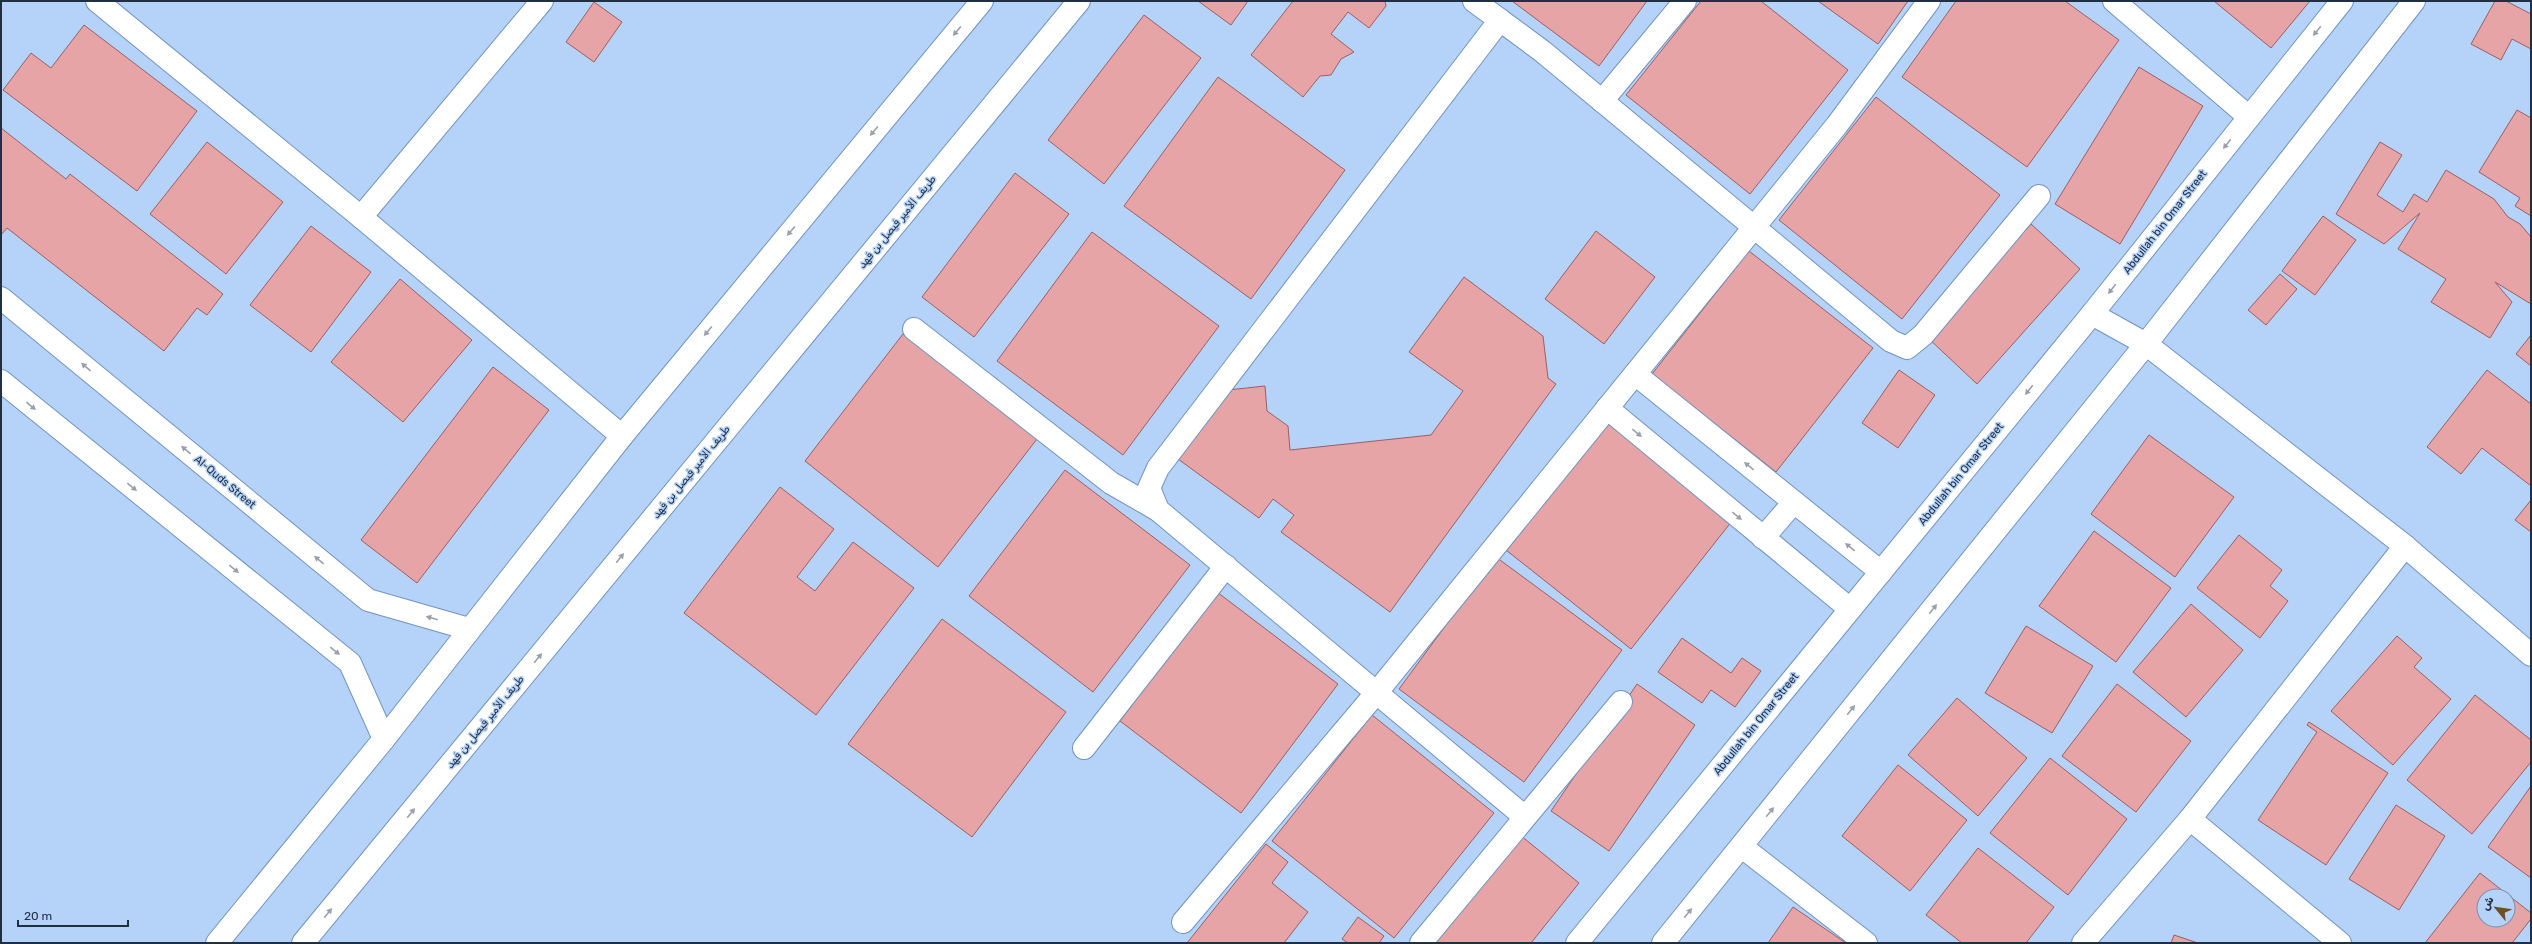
<svg xmlns="http://www.w3.org/2000/svg" width="2532" height="944" font-family="Rubik,Vazirmatn,sans-serif">
  <rect width="100%" height="100%" fill="#b5d2f9"/>
  <!-- building -->
  <g fill="#e6a4a7" stroke="#9b5f63" fill-rule="evenodd">
    <polygon points="1198,1 1248,1 1231,25"/>
    <polygon points="1293,1 1385,1 1386,6 1369,28 1348,12 1331,34 1354,52 1341,59 1331,75 1320,76 1303,97 1251,55"/>
    <polygon points="1512,1 1647,1 1599,66"/>
    <polygon points="1701,1 1761,1 1848,70 1750,194 1626,95"/>
    <polygon points="1818,1 1908,1 1878,44"/>
    <polygon points="1956,1 2065,1 2119,40 2027,167 1902,77"/>
    <polygon points="2214,1 2310,1 2271,48"/>
    <polygon points="2495,1 2506,1 2531,14 2531,49 2512,39 2501,60 2471,44"/>
    <polygon points="594,2 622,22 594,62 566,42"/>
    <polygon points="1144,15 1201,58 1104,184 1048,140"/>
    <polygon points="84,25 197,111 137,191 3,90 31,53 51,68"/>
    <polygon points="2139,67 2203,106 2120,244 2055,204"/>
    <polygon points="1218,77 1345,170 1251,299 1124,206"/>
    <polygon points="1876,97 2000,195 1902,319 1779,220"/>
    <polygon points="2517,110 2531,118 2531,216 2515,206 2520,198 2479,172"/>
    <polygon points="1,128 66,179 70,174 223,294 207,315 197,308 164,351 7,228 1,235"/>
    <polygon points="207,142 283,202 226,274 150,214"/>
    <polygon points="2380,142 2402,155 2377,195 2403,212 2414,194 2427,202 2446,170 2494,199 2508,217 2520,224 2531,237 2531,304 2495,282 2512,302 2490,338 2431,302 2446,279 2398,249 2420,213 2384,244 2336,214"/>
    <polygon points="1015,173 1069,214 974,337 922,297"/>
    <polygon points="2323,216 2356,240 2315,295 2282,271"/>
    <polygon points="2031,224 2080,269 1977,384 1928,338"/>
    <polygon points="311,226 371,272 311,352 250,305"/>
    <polygon points="1596,231 1655,277 1604,344 1545,299"/>
    <polygon points="1092,232 1219,326 1123,455 997,361"/>
    <polygon points="1749,251 1873,348 1776,472 1652,374"/>
    <polygon points="2280,274 2297,289 2266,325 2248,310"/>
    <polygon points="1464,277 1543,336 1548,378 1556,384 1390,612 1281,532 1294,515 1273,499 1259,518 1178,459 1228,390 1265,386 1267,411 1288,426 1290,450 1431,435 1463,391 1409,352"/>
    <polygon points="400,279 472,340 403,422 331,362"/>
    <polygon points="903,334 1037,439 938,567 805,461"/>
    <polygon points="2531,335 2531,366 2516,354"/>
    <polygon points="493,367 549,410 417,583 361,540"/>
    <polygon points="1899,370 1935,395 1898,448 1862,423"/>
    <polygon points="2487,370 2531,404 2531,486 2482,448 2461,474 2427,447"/>
    <polygon points="1607,422 1732,521 1631,649 1506,550"/>
    <polygon points="2149,435 2234,497 2175,577 2091,514"/>
    <polygon points="1065,470 1190,565 1093,692 969,596"/>
    <polygon points="780,487 834,529 797,577 815,591 853,542 914,588 816,715 684,613"/>
    <polygon points="2531,500 2531,532 2515,520"/>
    <polygon points="2094,531 2171,588 2116,662 2039,606"/>
    <polygon points="2239,535 2282,570 2270,586 2288,601 2260,638 2197,588"/>
    <polygon points="1496,557 1622,650 1524,782 1399,689"/>
    <polygon points="1217,592 1338,684 1241,813 1120,721"/>
    <polygon points="2191,604 2243,650 2186,717 2133,672"/>
    <polygon points="942,619 1066,712 972,837 848,744"/>
    <polygon points="2026,626 2093,666 2052,733 1985,693"/>
    <polygon points="2397,636 2422,658 2414,667 2451,699 2393,765 2331,711"/>
    <polygon points="1682,638 1731,673 1742,658 1761,671 1735,707 1711,690 1702,703 1658,672"/>
    <polygon points="1637,684 1695,725 1609,851 1551,811"/>
    <polygon points="2117,684 2191,741 2136,812 2062,756"/>
    <polygon points="2475,695 2531,740 2531,762 2472,834 2407,780"/>
    <polygon points="1957,698 2027,758 1978,816 1908,755"/>
    <polygon points="1372,715 1494,813 1394,938 1272,841"/>
    <polygon points="2309,722 2388,773 2326,865 2258,820 2317,732 2307,725"/>
    <polygon points="2050,758 2127,819 2068,895 1990,833"/>
    <polygon points="1898,765 1967,820 1910,891 1842,836"/>
    <polygon points="2531,786 2531,878 2488,847"/>
    <polygon points="2396,805 2445,836 2399,910 2349,879"/>
    <polygon points="1520,835 1579,883 1531,943 1433,943"/>
    <polygon points="1266,844 1288,862 1272,883 1308,912 1284,943 1187,943"/>
    <polygon points="1978,848 2054,907 2026,943 1962,943 1926,915"/>
    <path d="M2480 873 2531 913V919L2512 943H2425ZM2484 896H2508V920H2484Z"/>
    <polygon points="1793,907 1846,943 1768,943"/>
    <polygon points="1358,917 1384,936 1379,943 1348,943 1342,939"/>
    <polygon points="2174,935 2198,943 2171,943"/>
  </g>
  <g fill="none" stroke-linecap="round" stroke-linejoin="round">
    <defs>
      <g id="minor">
        <polyline points="97,1 361,217 622,436"/>
        <polyline points="1474,1 1500,20"/>
        <polyline points="2114,1 2249,117"/>
        <polyline points="1602,101 1685,1"/>
        <polyline points="361,217 542,1"/>
        <polyline points="1,298 368,600 469,629"/>
        <polyline points="2092,314 2146,344 2405,546 2531,655"/>
        <polyline points="914,329 1111,483 1158,510"/>
        <polyline points="1635,374 1881,572"/>
        <polyline points="1,381 350,663 384,739"/>
        <polyline points="1607,408 1850,609"/>
        <polyline points="1763,538 1794,502"/>
        <polyline points="1084,748 1226,566"/>
        <polyline points="1525,817 1158,510 1149,488 1158,468 1500,20 1542,51 1891,341 1907,348 1923,335 2039,196"/>
        <polyline points="2190,819 2340,943"/>
        <polyline points="1742,847 1866,943"/>
        <polyline points="1183,922 1377,692 1837,125 1929,1"/>
        <polyline points="1421,943 1621,702"/>
        <polyline points="1577,943 2092,314 2342,1"/>
        <polyline points="1663,943 2146,344 2414,1"/>
        <polyline points="2083,943 2190,819 2405,546"/>
      </g>
      <g id="major">
        <polyline points="217,943 384,739 622,436 982,1"/>
        <polyline points="303,943 1079,1"/>
      </g>
    </defs>
    <!-- minor casing -->
    <use href="#minor" stroke="#7294c1" stroke-width="24"/>
    <!-- major casing -->
    <use href="#major" stroke="#7294c1" stroke-width="24"/>
    <!-- minor -->
    <use href="#minor" stroke="#fff" stroke-width="22"/>
    <!-- major -->
    <use href="#major" stroke="#fff" stroke-width="22"/>
  </g>
  <!-- one-way arrows -->
  <defs><path id="oneway-solid" d="M-6-.8H1V-3.2L6.5 0L1 3.2V.8H-6Z"/></defs>
  <g fill="#9ba1aa">
    <use href="#oneway-solid" transform="translate(957 31) rotate(130)"/>
    <use href="#oneway-solid" transform="translate(2317 31) rotate(129)"/>
    <use href="#oneway-solid" transform="translate(874 131) rotate(130)"/>
    <use href="#oneway-solid" transform="translate(2227 144) rotate(128)"/>
    <use href="#oneway-solid" transform="translate(791 231) rotate(130)"/>
    <use href="#oneway-solid" transform="translate(2112 289) rotate(128)"/>
    <use href="#oneway-solid" transform="translate(708 331) rotate(130)"/>
    <use href="#oneway-solid" transform="translate(86 367) rotate(-140)"/>
    <use href="#oneway-solid" transform="translate(2029 390) rotate(129)"/>
    <use href="#oneway-solid" transform="translate(31 406) rotate(39)"/>
    <use href="#oneway-solid" transform="translate(1637 433) rotate(39)"/>
    <use href="#oneway-solid" transform="translate(186 450) rotate(-140)"/>
    <use href="#oneway-solid" transform="translate(1749 466) rotate(-141)"/>
    <use href="#oneway-solid" transform="translate(132 487) rotate(39)"/>
    <use href="#oneway-solid" transform="translate(1737 516) rotate(39)"/>
    <use href="#oneway-solid" transform="translate(1850 547) rotate(-141)"/>
    <use href="#oneway-solid" transform="translate(620 558) rotate(-51)"/>
    <use href="#oneway-solid" transform="translate(319 560) rotate(-140)"/>
    <use href="#oneway-solid" transform="translate(234 569) rotate(39)"/>
    <use href="#oneway-solid" transform="translate(1933 609) rotate(-51)"/>
    <use href="#oneway-solid" transform="translate(432 618) rotate(-164)"/>
    <use href="#oneway-solid" transform="translate(335 651) rotate(39)"/>
    <use href="#oneway-solid" transform="translate(538 658) rotate(-51)"/>
    <use href="#oneway-solid" transform="translate(1851 710) rotate(-51)"/>
    <use href="#oneway-solid" transform="translate(1770 812) rotate(-51)"/>
    <use href="#oneway-solid" transform="translate(411 813) rotate(-51)"/>
    <use href="#oneway-solid" transform="translate(328 913) rotate(-51)"/>
    <use href="#oneway-solid" transform="translate(1688 913) rotate(-51)"/>
  </g>
  <g text-anchor="middle" dominant-baseline="central" stroke-width="3" stroke-linejoin="round" paint-order="stroke">
    <!-- street labels -->
    <g font-size="11" fill="#212f42" stroke="#b5d2f9">
      <text transform="translate(897 222) rotate(-51)">طريف الأمير فيصل بن فهد</text>
      <text transform="translate(2165 222) rotate(-52)">Abdullah bin Omar Street</text>
      <text transform="translate(691 472) rotate(-51)">طريف الأمير فيصل بن فهد</text>
      <text transform="translate(1961 474) rotate(-51)">Abdullah bin Omar Street</text>
      <text transform="translate(225 482) rotate(40)">Al-Quds Street</text>
      <text transform="translate(485 722) rotate(-51)">طريف الأمير فيصل بن فهد</text>
      <text transform="translate(1756 724) rotate(-51)">Abdullah bin Omar Street</text>
    </g>
  </g>
  <!-- border -->
  <rect width="2532" height="944" fill="none" stroke="#212f42" stroke-width="4"/>
  <!-- north arrow -->
  <g transform="translate(2496 908) rotate(299)"><circle r="19" fill="#b5d2f9" stroke="#7a91b0"/>
  <path d="M0-3L7 15L0 10L-7 15Z" fill="#6d5024"/>
  <text y="-6" font-size="11" font-weight="bold" text-anchor="middle" fill="#212f42">ش</text>
  </g>
  <!-- scale -->
  <path d="M18 920v6h110v-6" fill="none" stroke="#212f42" stroke-width="2"/>
  <text x="24" y="920" font-size="12" fill="#212f42" stroke="#b5d2f9" stroke-width="3" paint-order="stroke">20 m</text>
</svg>
